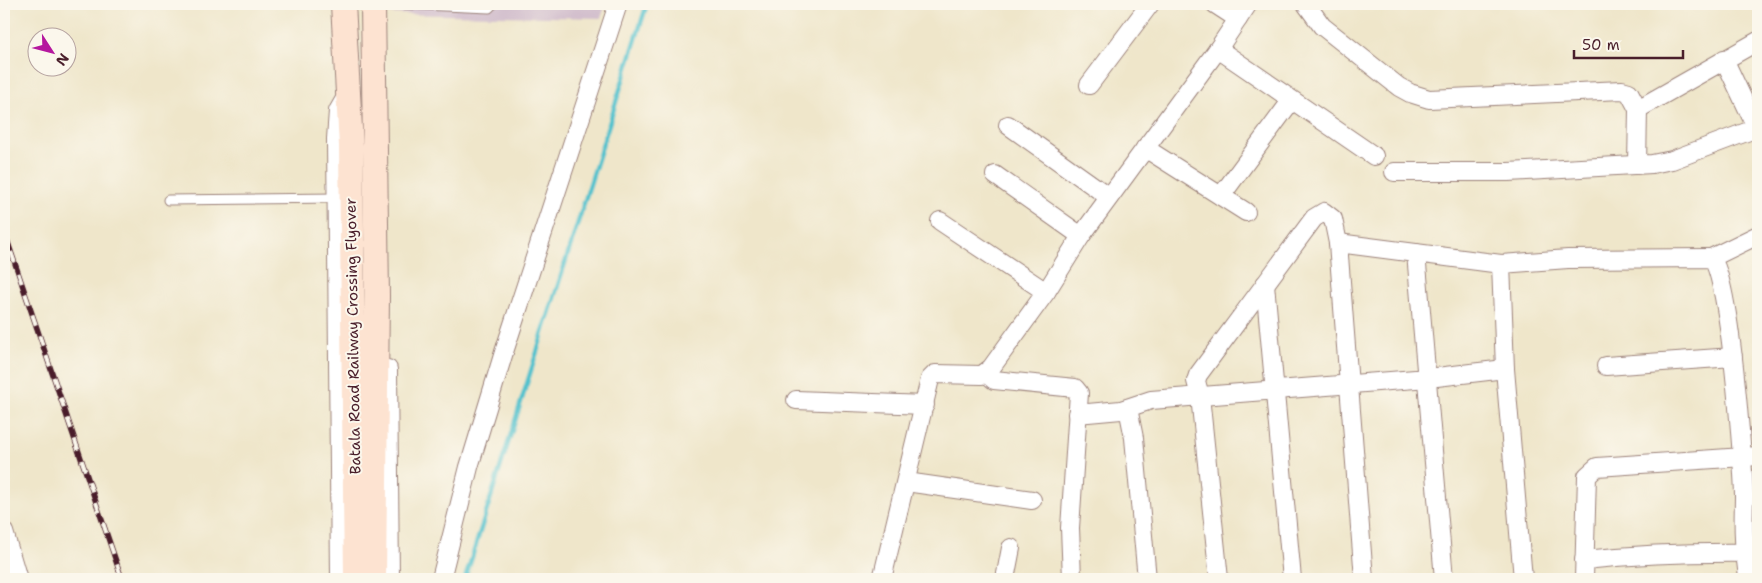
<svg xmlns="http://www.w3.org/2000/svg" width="1762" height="583" font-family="'Shantell Sans',sans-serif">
  <rect width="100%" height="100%" fill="#fbf7ec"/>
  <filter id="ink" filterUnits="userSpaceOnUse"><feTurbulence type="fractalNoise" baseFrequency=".02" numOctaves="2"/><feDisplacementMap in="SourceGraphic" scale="10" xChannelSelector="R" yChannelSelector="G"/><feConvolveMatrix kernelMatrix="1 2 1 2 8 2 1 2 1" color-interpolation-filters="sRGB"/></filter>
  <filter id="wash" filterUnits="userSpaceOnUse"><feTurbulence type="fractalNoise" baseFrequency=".0096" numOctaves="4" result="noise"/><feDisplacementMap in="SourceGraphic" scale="20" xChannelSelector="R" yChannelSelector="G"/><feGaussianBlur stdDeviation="1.12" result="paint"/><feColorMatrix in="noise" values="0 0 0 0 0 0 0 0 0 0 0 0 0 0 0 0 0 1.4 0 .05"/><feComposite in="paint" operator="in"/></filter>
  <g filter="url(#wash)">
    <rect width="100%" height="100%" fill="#efe6ca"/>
    <!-- industrial -->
    <polygon fill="#d1bdcc" points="390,4 606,4 601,18 390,14"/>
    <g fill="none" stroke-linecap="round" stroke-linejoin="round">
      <!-- stream -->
      <g stroke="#55c2cd" stroke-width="4.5">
        <polyline points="4,5 11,4"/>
        <polyline points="465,579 647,4"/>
      </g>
    </g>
  </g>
  <g filter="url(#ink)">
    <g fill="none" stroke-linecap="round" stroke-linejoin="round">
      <defs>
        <g id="service">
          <polyline points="399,4 489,8 493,4"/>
          <polyline points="168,200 336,198"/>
        </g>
        <g id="minor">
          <polyline points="1215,4 1238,19"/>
          <polyline points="1306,4 1322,26 1399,87 1410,93 1429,99 1622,90 1629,92 1638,109 1637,165"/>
          <polyline points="1218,49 1374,156"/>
          <polyline points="1724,59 1758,131"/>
          <polyline points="1089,85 1150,4"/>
          <polyline points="1638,109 1758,41"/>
          <polyline points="1008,125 1109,197"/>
          <polyline points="1145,148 1246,212"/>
          <polyline points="1394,172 1508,172 1652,164 1672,160 1757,128"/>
          <polyline points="995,175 1081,236"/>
          <polyline points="1221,196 1291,101"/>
          <polyline points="940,221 1046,292"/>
          <path d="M1338 243 1501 264 1568 259 1711 258C1730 275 1743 460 1744 495 1744 509 1743 523 1744 537 1744 551 1747 565 1748 579"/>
          <polyline points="1416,253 1444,579"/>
          <polyline points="1711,258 1758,235"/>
          <polyline points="1501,264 1505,369 1523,579"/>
          <polyline points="1265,284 1292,579"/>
          <polyline points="1606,366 1733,357"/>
          <polyline points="388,369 390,579"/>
          <polyline points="986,373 994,380 1075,388 1079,393 1070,528 1072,579"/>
          <polyline points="796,400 925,405"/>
          <polyline points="1128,408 1134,438 1147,579"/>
          <polyline points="1077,414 1121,410 1151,400 1428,378 1505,369"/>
          <polyline points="906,482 1032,500"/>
          <polyline points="4,532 18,579"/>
          <path d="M1584 560C1642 554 1700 552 1758 553"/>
          <polyline points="340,579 336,139 338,111 346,97"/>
          <polyline points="441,579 469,467 504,352 618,4"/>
          <polyline points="882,579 930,379 935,374 982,375 991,368 1046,292 1081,236 1218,49 1248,4"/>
          <polyline points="1005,579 1011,548"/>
          <polyline points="1219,579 1200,396 1196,381 1198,375 1314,218 1324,212 1333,219 1338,243 1364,579"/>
          <polyline points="1584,579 1587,476 1597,467 1758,456"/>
        </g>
        <g id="secondary">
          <polyline points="343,4 351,146 356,579"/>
          <polyline points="373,4 377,296 374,579"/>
        </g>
      </defs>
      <!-- service casing -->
      <use href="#service" stroke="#9c827a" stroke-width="11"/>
      <!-- minor casing -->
      <use href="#minor" stroke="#9c827a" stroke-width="20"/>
      <!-- secondary casing -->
      <use href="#secondary" stroke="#9c827a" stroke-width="26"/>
      <!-- service -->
      <use href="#service" stroke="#fff" stroke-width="9"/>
      <!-- minor -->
      <use href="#minor" stroke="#fff" stroke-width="18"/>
      <!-- secondary -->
      <use href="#secondary" stroke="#fde3d1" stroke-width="24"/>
      <defs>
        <polyline id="rail" points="4,231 122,579"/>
      </defs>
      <!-- rail casing -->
      <use href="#rail" stroke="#4a1f2b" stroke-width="5.5"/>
      <!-- rail -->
      <use href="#rail" stroke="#fbf7ec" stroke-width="4" stroke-dasharray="11" stroke-linecap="butt"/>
    </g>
  </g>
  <g text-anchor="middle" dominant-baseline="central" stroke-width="4" stroke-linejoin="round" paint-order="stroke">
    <!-- street labels -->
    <g font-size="15" fill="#4a1f2b" stroke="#fbf7ec">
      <text transform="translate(353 336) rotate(-91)">Batala Road Railway Crossing Flyover</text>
    </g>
  </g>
  <!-- margin -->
  <rect width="1762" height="583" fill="none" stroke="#fbf7ec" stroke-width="20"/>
  <!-- north arrow -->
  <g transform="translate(52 52) rotate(126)"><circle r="24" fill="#fbf7ec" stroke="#b4a19f"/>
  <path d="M0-4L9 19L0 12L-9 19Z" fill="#b5179e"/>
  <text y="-8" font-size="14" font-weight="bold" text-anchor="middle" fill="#4a1f2b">N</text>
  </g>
  <!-- scale -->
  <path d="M1574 50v8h109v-8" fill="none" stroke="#4a1f2b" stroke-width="2.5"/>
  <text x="1582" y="50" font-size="15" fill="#4a1f2b" stroke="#fbf7ec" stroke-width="4" paint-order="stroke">50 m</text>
</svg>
